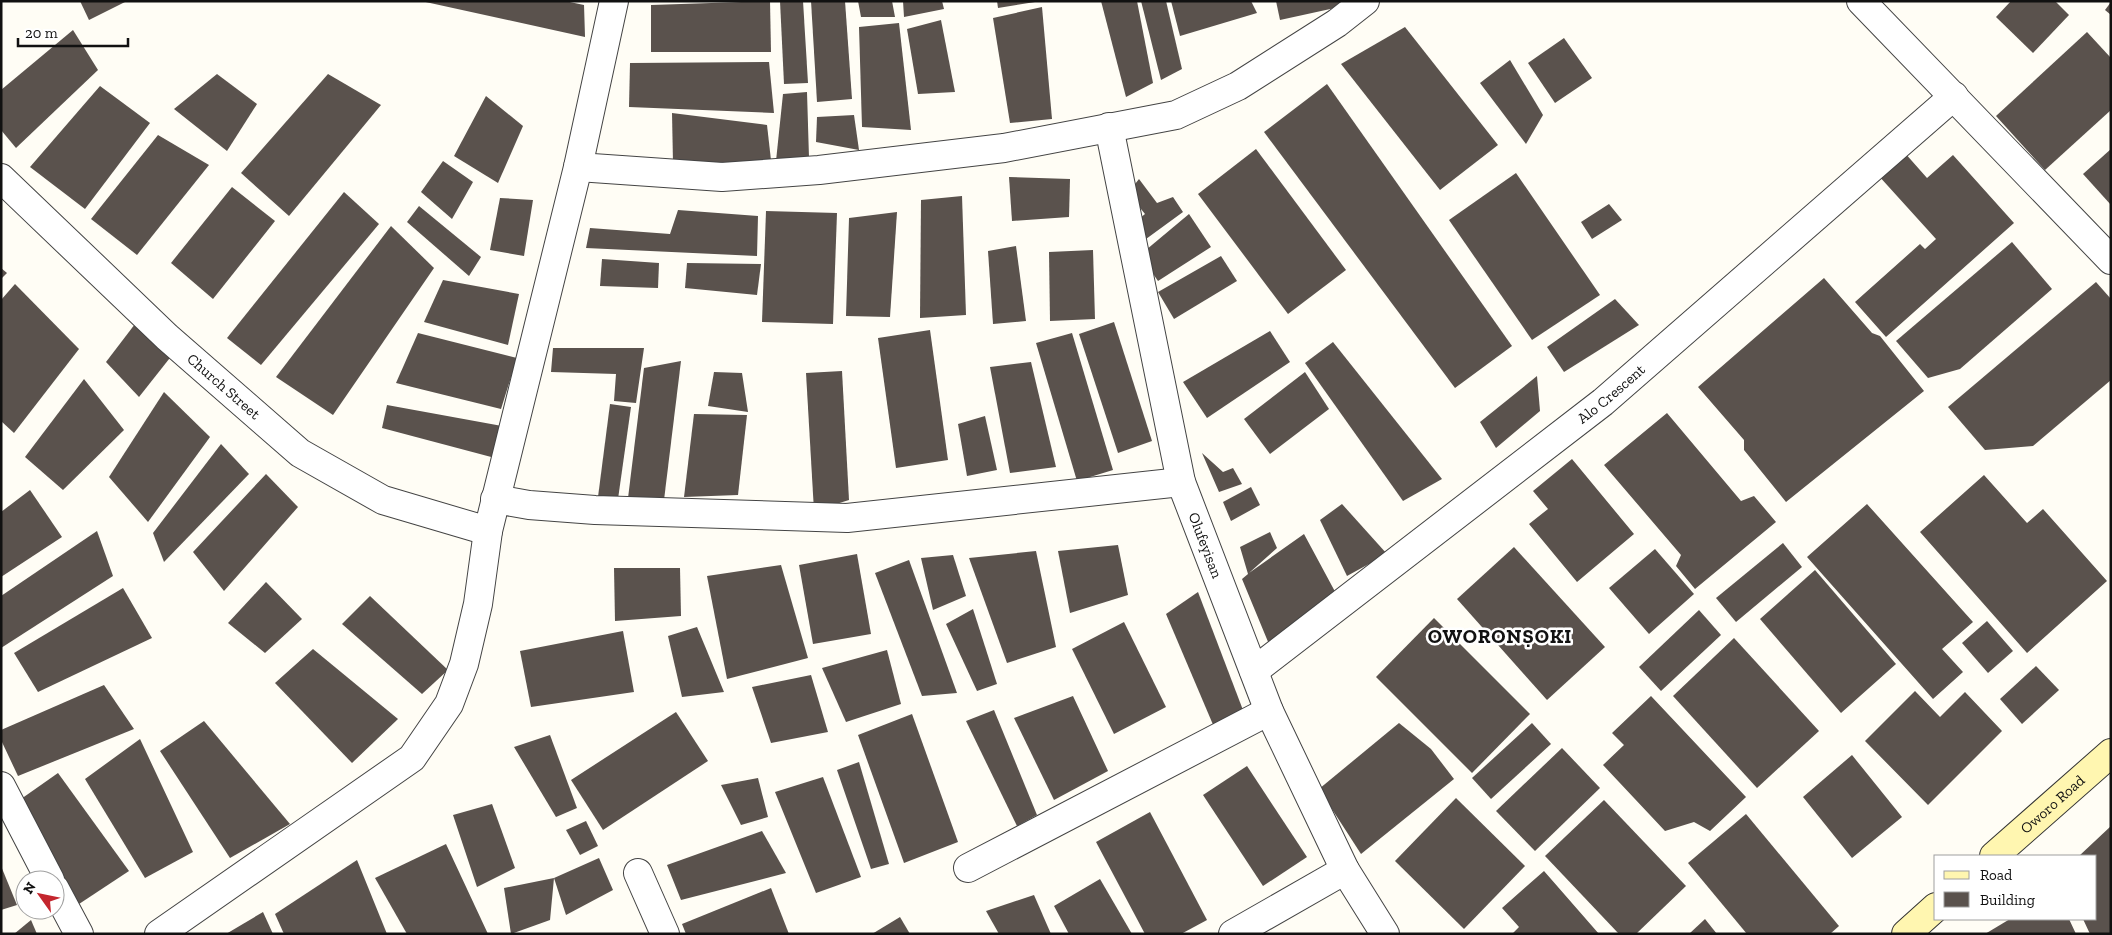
<svg xmlns="http://www.w3.org/2000/svg" width="2112" height="935" font-family="'Zilla Slab',serif">
  <rect width="100%" height="100%" fill="#fffdf5"/>
  <!-- building -->
  <g fill="#5a524d">
    <polygon points="80,1 127,1 89,20"/>
    <polygon points="421,1 565,1 584,5 585,37"/>
    <polygon points="770,1 771,52 651,52 651,5"/>
    <polygon points="780,1 803,1 808,83 784,84"/>
    <polygon points="811,1 845,1 852,99 817,102"/>
    <polygon points="858,1 892,1 895,17 861,17"/>
    <polygon points="903,1 942,1 944,9 904,17"/>
    <polygon points="997,1 1035,1 1035,2 998,8"/>
    <polygon points="1101,1 1137,1 1153,83 1126,97"/>
    <polygon points="1141,1 1166,1 1182,69 1161,80"/>
    <polygon points="1171,1 1251,1 1257,13 1180,36"/>
    <polygon points="1276,1 1343,1 1344,6 1280,20"/>
    <polygon points="2011,1 2055,1 2069,15 2033,53 1996,17"/>
    <polygon points="2111,2 2111,15 2105,10"/>
    <polygon points="1042,7 1052,119 1010,123 993,18"/>
    <polygon points="941,20 955,92 918,94 907,29"/>
    <polygon points="899,23 911,130 862,127 859,27"/>
    <polygon points="1405,27 1498,145 1440,190 1341,64"/>
    <polygon points="73,30 98,70 16,148 1,130 1,90"/>
    <polygon points="2087,32 2111,58 2111,110 2045,170 1996,116"/>
    <polygon points="1564,38 1592,78 1555,103 1528,63"/>
    <polygon points="1510,60 1543,115 1526,144 1480,83"/>
    <polygon points="769,62 774,113 629,107 630,63"/>
    <polygon points="217,74 257,104 227,151 174,109"/>
    <polygon points="328,74 381,105 289,216 241,173"/>
    <polygon points="1327,84 1512,346 1455,388 1264,132"/>
    <polygon points="100,86 150,123 85,209 30,167"/>
    <polygon points="807,92 809,158 776,161 783,94"/>
    <polygon points="486,96 523,126 498,183 454,156"/>
    <polygon points="672,113 767,125 772,169 673,163"/>
    <polygon points="854,115 859,150 816,142 817,117"/>
    <polygon points="158,135 209,165 137,255 91,219"/>
    <polygon points="1256,149 1346,270 1288,314 1198,194"/>
    <polygon points="2111,149 2111,205 2083,174"/>
    <polygon points="1904,152 1927,178 1953,155 2014,223 1886,337 1855,302 1920,244 1925,249 1936,239 1878,175"/>
    <polygon points="443,161 473,182 452,219 421,192"/>
    <polygon points="1516,173 1600,295 1532,340 1449,220"/>
    <polygon points="1009,177 1070,179 1069,217 1012,221"/>
    <polygon points="1139,179 1157,203 1173,197 1183,212 1146,239 1134,223 1145,214 1128,193"/>
    <polygon points="232,187 275,221 213,299 171,263"/>
    <polygon points="344,192 379,224 261,365 227,338"/>
    <polygon points="962,196 966,315 920,318 921,200"/>
    <polygon points="500,198 533,200 524,256 490,250"/>
    <polygon points="1609,204 1622,220 1592,239 1581,222"/>
    <polygon points="419,206 481,257 469,276 407,222"/>
    <polygon points="678,210 758,216 757,256 586,248 590,228 670,234"/>
    <polygon points="766,211 837,213 833,324 762,322"/>
    <polygon points="897,212 890,317 846,316 849,218"/>
    <polygon points="1189,214 1211,247 1158,281 1140,255"/>
    <polygon points="391,226 434,268 333,415 276,377"/>
    <polygon points="2012,242 2052,289 1960,369 1928,378 1896,341"/>
    <polygon points="1016,246 1026,321 993,324 988,251"/>
    <polygon points="1093,250 1095,319 1050,321 1049,252"/>
    <polygon points="1221,256 1237,281 1174,319 1158,292"/>
    <polygon points="602,259 659,263 658,288 600,286"/>
    <polygon points="687,263 761,264 757,295 685,288"/>
    <polygon points="1,268 7,273 1,279"/>
    <polygon points="1824,278 1872,333 1880,336 1924,391 1786,502 1744,450 1744,440 1698,387"/>
    <polygon points="443,280 519,294 508,345 424,322"/>
    <polygon points="2096,282 2111,299 2111,380 2033,446 1985,450 1948,407"/>
    <polygon points="15,284 79,349 14,433 1,421 1,300"/>
    <polygon points="1615,299 1639,325 1564,372 1547,347"/>
    <polygon points="1114,322 1152,441 1118,453 1079,334"/>
    <polygon points="135,324 173,354 139,397 106,362"/>
    <polygon points="930,330 948,460 896,468 878,338"/>
    <polygon points="1270,331 1290,362 1207,418 1183,382"/>
    <polygon points="418,333 517,358 501,409 396,383"/>
    <polygon points="1072,333 1113,470 1077,481 1036,343"/>
    <polygon points="1333,342 1442,479 1403,501 1305,363"/>
    <polygon points="553,348 644,348 636,403 614,401 616,374 551,372"/>
    <polygon points="681,361 664,500 628,498 644,368"/>
    <polygon points="1031,362 1056,467 1010,473 990,367"/>
    <polygon points="842,371 849,500 814,511 806,373"/>
    <polygon points="714,372 742,373 748,412 708,406"/>
    <polygon points="1305,372 1329,409 1270,454 1244,419"/>
    <polygon points="1537,376 1540,411 1496,448 1480,422"/>
    <polygon points="84,379 124,430 63,490 25,457"/>
    <polygon points="164,392 210,437 148,522 109,477"/>
    <polygon points="610,404 631,407 618,499 598,497"/>
    <polygon points="387,405 502,426 495,458 382,428"/>
    <polygon points="1667,413 1741,501 1754,496 1776,522 1695,589 1676,566 1681,555 1604,465"/>
    <polygon points="694,414 747,415 738,495 684,497"/>
    <polygon points="985,416 997,470 967,476 958,424"/>
    <polygon points="221,444 249,474 164,562 153,533"/>
    <polygon points="1202,453 1223,472 1233,468 1242,484 1219,492"/>
    <polygon points="1572,459 1634,534 1577,582 1529,524 1548,509 1533,491"/>
    <polygon points="266,474 298,507 224,591 193,552"/>
    <polygon points="1984,475 2027,523 2043,509 2107,581 2027,653 1920,532"/>
    <polygon points="1251,487 1260,505 1231,521 1223,502"/>
    <polygon points="30,490 62,537 1,577 1,512"/>
    <polygon points="1342,504 1387,554 1347,576 1320,520"/>
    <polygon points="1867,504 1973,622 1942,649 1963,672 1933,699 1807,557"/>
    <polygon points="97,531 113,576 1,648 1,596"/>
    <polygon points="1270,532 1277,548 1249,573 1304,534 1339,599 1271,649 1242,579 1248,574 1240,547"/>
    <polygon points="1783,543 1802,567 1736,622 1716,598"/>
    <polygon points="1118,545 1128,595 1070,613 1058,551"/>
    <polygon points="1514,547 1605,647 1547,700 1457,599"/>
    <polygon points="1655,549 1694,594 1649,634 1609,588"/>
    <polygon points="1036,551 1056,647 1007,663 969,558"/>
    <polygon points="857,554 871,634 813,644 799,565"/>
    <polygon points="953,555 966,596 933,610 921,558"/>
    <polygon points="909,560 957,693 922,696 875,573"/>
    <polygon points="781,565 808,658 727,679 707,576"/>
    <polygon points="614,568 680,568 681,616 615,621"/>
    <polygon points="1815,570 1896,664 1841,713 1760,619"/>
    <polygon points="266,582 302,619 265,653 228,623"/>
    <polygon points="123,588 152,638 38,692 14,653"/>
    <polygon points="1198,592 1246,718 1214,727 1166,614"/>
    <polygon points="370,596 448,670 422,694 342,624"/>
    <polygon points="973,609 997,684 977,691 946,624"/>
    <polygon points="1699,610 1721,635 1661,691 1639,667"/>
    <polygon points="1434,618 1530,714 1472,773 1376,677"/>
    <polygon points="1987,621 2013,651 1988,673 1962,643"/>
    <polygon points="1124,622 1166,707 1114,734 1072,649"/>
    <polygon points="697,627 724,692 682,697 668,636"/>
    <polygon points="623,631 634,692 531,707 520,651"/>
    <polygon points="1734,638 1819,731 1757,788 1673,696"/>
    <polygon points="313,649 398,719 352,763 275,683"/>
    <polygon points="887,650 901,704 846,722 822,668"/>
    <polygon points="2036,666 2059,690 2022,724 2000,699"/>
    <polygon points="811,675 828,732 771,743 752,687"/>
    <polygon points="104,685 134,729 18,776 1,740 1,730"/>
    <polygon points="1915,691 1940,717 1965,692 2002,731 1928,805 1865,741"/>
    <polygon points="1073,696 1108,771 1054,800 1014,718"/>
    <polygon points="1651,696 1746,797 1710,831 1694,822 1665,831 1603,765 1624,745 1612,733"/>
    <polygon points="994,710 1037,815 1017,826 966,721"/>
    <polygon points="676,712 708,761 603,830 571,780"/>
    <polygon points="912,714 958,842 904,863 858,735"/>
    <polygon points="204,721 290,824 230,858 160,751"/>
    <polygon points="1399,723 1431,749 1454,779 1361,854 1319,789"/>
    <polygon points="1532,723 1551,744 1491,799 1472,778"/>
    <polygon points="550,735 577,808 556,817 514,747"/>
    <polygon points="140,739 193,852 145,878 85,779"/>
    <polygon points="1562,748 1600,788 1535,851 1496,811"/>
    <polygon points="1852,755 1902,817 1852,858 1803,797"/>
    <polygon points="859,762 889,864 871,869 837,770"/>
    <polygon points="1247,766 1307,857 1263,886 1203,795"/>
    <polygon points="58,773 129,871 76,906 21,799"/>
    <polygon points="823,777 861,877 816,893 775,792"/>
    <polygon points="758,778 768,817 741,825 721,785"/>
    <polygon points="1456,798 1525,866 1464,929 1395,861"/>
    <polygon points="1604,800 1686,886 1636,934 1619,934 1545,856"/>
    <polygon points="492,804 515,868 477,887 453,815"/>
    <polygon points="1150,812 1207,920 1181,934 1145,934 1096,842"/>
    <polygon points="1746,814 1839,926 1830,934 1747,934 1688,863"/>
    <polygon points="586,821 598,846 580,855 566,830"/>
    <polygon points="2111,826 2111,934 2090,934 2083,919 2096,919 2096,856 2079,856"/>
    <polygon points="762,831 786,873 681,900 667,865"/>
    <polygon points="446,844 488,934 407,934 375,878"/>
    <polygon points="599,858 613,890 566,915 554,878"/>
    <polygon points="357,860 387,934 284,934 275,914"/>
    <polygon points="1,866 17,905 1,910"/>
    <polygon points="1544,871 1599,934 1512,934 1519,927 1502,908"/>
    <polygon points="554,878 550,920 511,934 504,888"/>
    <polygon points="1100,879 1132,934 1069,934 1054,906"/>
    <polygon points="771,888 789,934 686,934 682,924"/>
    <polygon points="1034,895 1051,934 999,934 986,911"/>
    <polygon points="263,912 273,934 226,934"/>
    <polygon points="900,917 910,934 872,934"/>
    <polygon points="1705,919 1717,934 1689,934"/>
    <polygon points="2010,919 2069,919 2076,934 1985,934"/>
    <polygon points="31,920 37,934 14,934"/>
  </g>
  <g fill="none" stroke-linecap="round" stroke-linejoin="round">
    <defs>
      <g id="street">
        <polyline points="1861,1 2111,260"/>
        <path id="s1" d="M1109 127 1181 482 1269 711 1345 870 1385 934"/>
        <polyline points="578,167 722,177 819,170 1004,148 1176,115 1238,86 1337,23 1365,1"/>
        <path id="s2" d="M1 178 167 337 300 453 383 500 488 531"/>
        <polyline points="495,499 529,505 595,510 847,518 1181,482"/>
        <path id="s3" d="M1254 671 1603 402 1954 96"/>
        <polyline points="1,786 50,880"/>
        <polyline points="968,868 1269,711"/>
        <polyline points="638,873 665,934"/>
        <polyline points="55,889 79,934"/>
        <polyline points="159,934 412,758 449,704 464,664 478,604 488,531 578,167 614,1"/>
        <polyline points="1233,934 1345,870"/>
      </g>
      <g id="secondary">
        <path id="s4" d="M1994 856 2111 753"/>
        <polyline points="1906,934 1936,907"/>
      </g>
    </defs>
    <!-- street casing -->
    <use href="#street" stroke="#444" stroke-width="30"/>
    <!-- secondary casing -->
    <use href="#secondary" stroke="#333" stroke-width="30"/>
    <!-- street -->
    <use href="#street" stroke="#fff" stroke-width="28"/>
    <!-- secondary -->
    <use href="#secondary" stroke="#fff6b0" stroke-width="28"/>
  </g>
  <g text-anchor="middle" dominant-baseline="central" stroke-width="5" stroke-linejoin="round" paint-order="stroke">
    <!-- street labels -->
    <g font-size="15" fill="#111" stroke="#fff">
      <text stroke="none"><textPath href="#s2" startOffset="305">Church Street</textPath></text>
      <text stroke="none"><textPath href="#s3" startOffset="452">Alo Crescent</textPath></text>
      <text stroke="none"><textPath href="#s1" startOffset="430">Olufeyisan</textPath></text>
      <text stroke="none"><textPath href="#s4" startOffset="78">Oworo Road</textPath></text>
    </g>
    <!-- district labels -->
    <g font-size="20" font-weight="bold" letter-spacing="1" fill="#111" stroke="#fff">
      <text x="1500" y="636">OWORONṢOKI</text>
    </g>
  </g>
  <!-- border -->
  <rect width="2112" height="935" fill="none" stroke="#111111" stroke-width="5"/>
  <!-- legend -->
  <rect x="1934" y="855" width="162" height="65" fill="#ffffff" stroke="#a0a0a0"/>
  <rect x="1944" y="871" width="25" height="8" fill="#fff6b0" stroke="#a0a0a0"/>
  <text x="1980" y="880" font-size="15" fill="#111111">Road</text>
  <rect x="1944" y="892" width="25" height="15" fill="#5a524d" stroke="#a0a0a0"/>
  <text x="1980" y="905" font-size="15" fill="#111111">Building</text>
  <!-- north arrow -->
  <g transform="translate(40 895) rotate(303)"><circle r="24" fill="#ffffff" stroke="#a0a0a0"/>
  <path d="M0-4L9 19L0 12L-9 19Z" fill="#c4262e"/>
  <text y="-8" font-size="14" font-weight="bold" text-anchor="middle" fill="#111111">N</text>
  </g>
  <!-- scale -->
  <path d="M18 38v8h110v-8" fill="none" stroke="#111111" stroke-width="2.5"/>
  <text x="25" y="38" font-size="15" fill="#111111" stroke="#ffffff" stroke-width="4" paint-order="stroke">20 m</text>
</svg>
